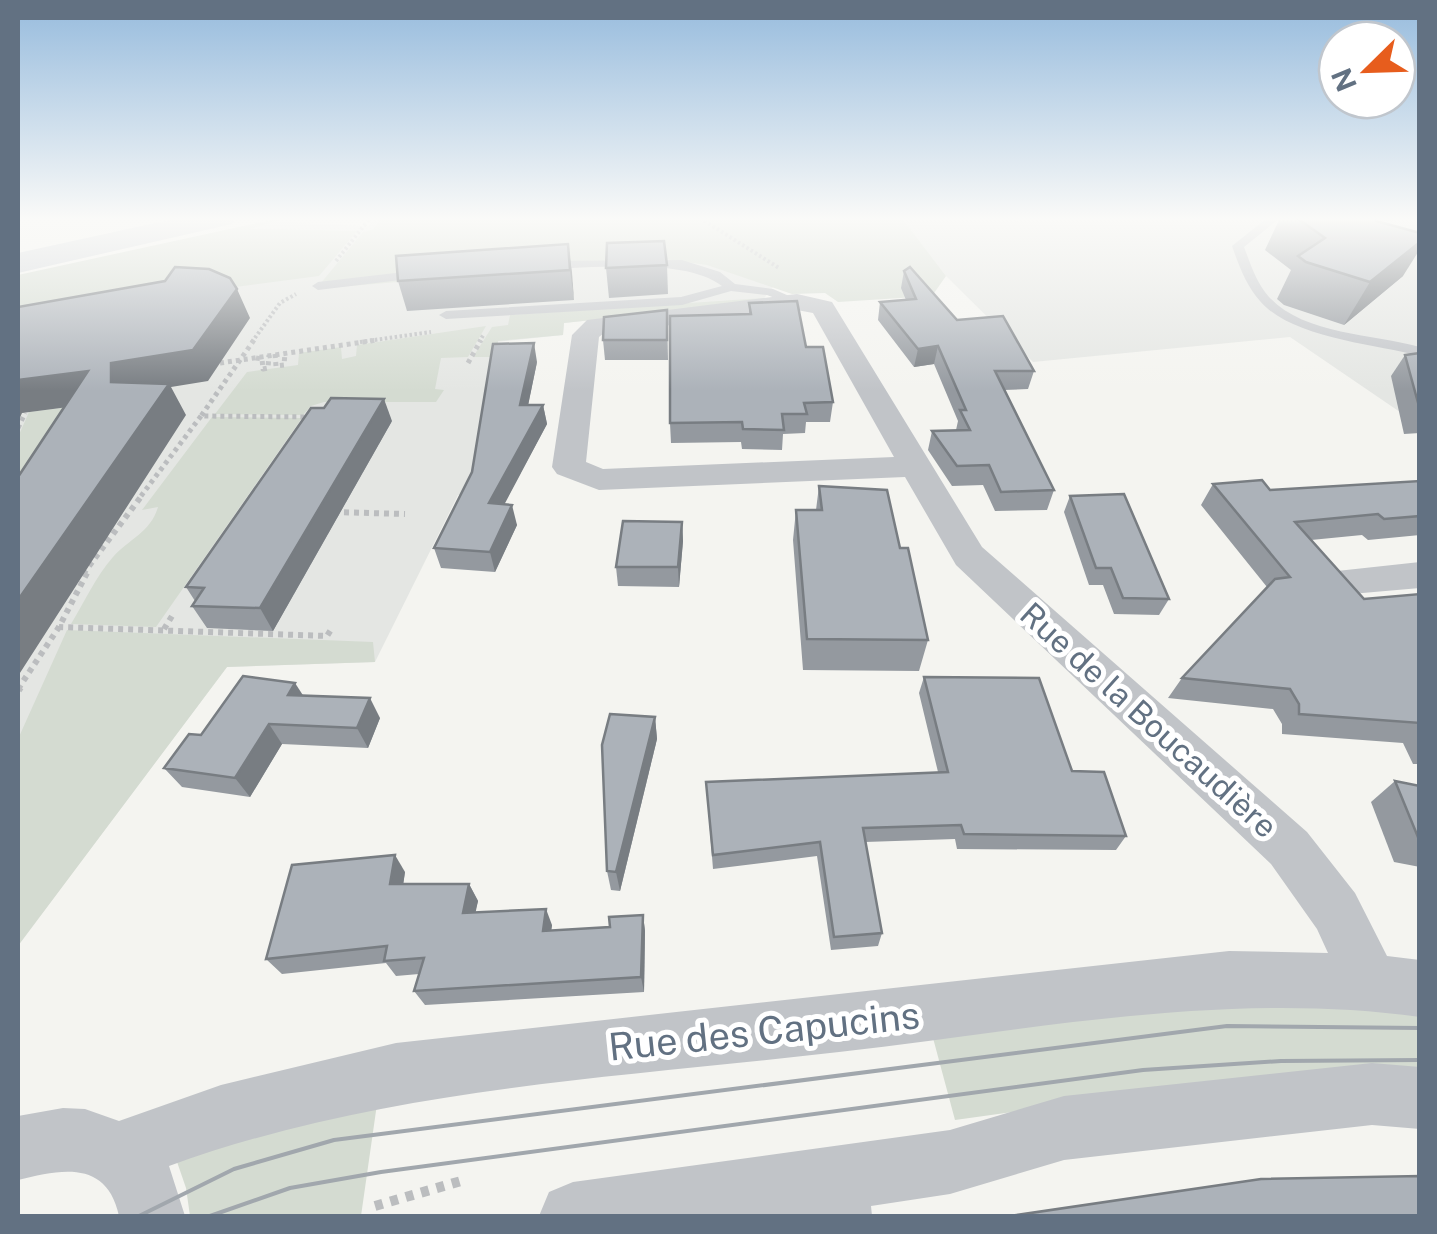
<svg xmlns="http://www.w3.org/2000/svg" width="1437" height="1234" font-family="'Public Sans',sans-serif">
  <rect width="100%" height="100%" fill="#f4f4f0"/>
  <!-- built -->
  <g fill="#e4e6e3">
    <polygon points="375,218 612,218 774,286 761,302 564,323 563,335 497,342 477,494 458,495 375,662 227,667 40,916 18,922 18,279 275,222 368,226"/>
    <polygon points="902,218 1419,218 1419,425 1290,337 1033,362 946,276"/>
  </g>
  <!-- green -->
  <g fill="#d4dbd1">
    <polygon points="280,218 287,218 250,229 357,231 319,276 190,293 18,331 18,275"/>
    <polygon points="382,218 902,218 946,276 932,296 838,302 825,293 792,294 707,265 665,259 316,289 363,232 372,230"/>
    <polygon points="764,298 781,300 564,323 563,335 498,341 497,357 473,357 492,327 508,325 510,315"/>
    <polygon points="486,326 468,357 441,358 435,389 444,390 436,402 324,402 311,406 303,415 215,414 247,372 298,365 299,353 341,347 342,359 356,356 357,345"/>
    <polygon points="78,406 18,500 18,437 29,412"/>
    <path d="M212 417 302 418 156 627 71 624C84 603 96 576 113 557 129 539 151 532 158 507L142 510Z"/>
    <polygon points="67,630 373,642 375,662 227,667 18,946 18,739"/>
    <polygon points="1419,1004 1419,1079 1228,1082 955,1120 933,1038 1167,1008"/>
    <polygon points="378,1097 361,1216 190,1216 186,1188 175,1156"/>
  </g>
  <g fill="none" stroke-linecap="round" stroke-linejoin="round">
    <!-- path-far4 -->
    <g stroke="#bbbdbf" stroke-width="4" stroke-dasharray="2.5 2.5" stroke-linecap="butt">
      <polyline points="700,218 779,268"/>
      <polyline points="1367,219 1406,218"/>
      <polyline points="336,261 370,218"/>
      <polyline points="252,342 280,303 296,294"/>
      <polyline points="360,342 431,332"/>
      <polyline points="479,342 484,334"/>
    </g>
    <!-- path-far3 -->
    <g stroke="#bbbdbf" stroke-width="5" stroke-dasharray="4 4" stroke-linecap="butt">
      <polyline points="254,340 201,416 312,417"/>
      <polyline points="275,354 276,366 284,365 285,353"/>
      <polyline points="256,358 262,359 263,369 268,368 269,355"/>
      <polyline points="220,363 377,340"/>
      <polyline points="468,363 481,340"/>
      <polyline points="18,428 25,413"/>
      <polyline points="141,496 201,416"/>
    </g>
    <!-- path-far2 -->
    <g stroke="#bbbdbf" stroke-width="6" stroke-dasharray="5 5" stroke-linecap="butt">
      <polyline points="334,512 405,514"/>
      <polyline points="87,573 59,627 327,636 332,628"/>
      <polyline points="83,574 143,494"/>
      <polyline points="164,629 172,616"/>
      <polyline points="18,689 59,627"/>
    </g>
    <!-- path-far1 -->
    <polyline stroke="#bbbdbf" stroke-width="8" stroke-dasharray="6 6" stroke-linecap="butt" points="18,690 20,687"/>
    <!-- path -->
    <polyline stroke="#bbbdbf" stroke-width="10" stroke-dasharray="8 8" stroke-linecap="butt" points="375,1206 461,1181"/>
    <!-- service -->
    <g fill="#c1c4c8" fill-rule="evenodd">
      <path d="M1267 218H1280L1244 247C1251 265 1256 282 1269 297 1304 335 1373 334 1420 347V356C1374 344 1291 338 1260 301 1246 285 1239 266 1232 246Z"/>
      <path d="M682 260 720 272 735 284 773 289 803 302 797 306 767 295 731 291 682 305 446 319 439 315 446 311 681 297 722 286C686 257 591 268 544 269L538 265 544 261Z"/>
      <polygon points="421,270 427,274 425,277 318,290 312,286 318,282"/>
    </g>
    <!-- minor -->
    <g fill="#c1c4c8" fill-rule="evenodd">
      <path d="M797 294 832 302 982 547 1307 832 1355 893 1387 956 1420 960V1017C1227 990 1030 1030 839 1052 615 1078 383 1088 169 1166L185 1216H119C107 1160 62 1169 18 1180V1116L63 1108 85 1109 119 1121 221 1085 396 1043 1229 951 1328 953 1317 929 1271 864 956 565 905 477 599 490 557 474 552 467 572 335 587 320ZM797 310 813 313 894 457 603 469 586 462 599 337 604 333Z"/>
      <polygon points="1420,562 1420,588 1351,594 1337,591 1332,581 1337,571"/>
      <polygon points="1372,1063 1420,1067 1420,1129 1372,1125 1064,1160 950,1194 871,1206 872,1216 539,1216 549,1192 573,1182 950,1130 1064,1096"/>
    </g>
    <!-- secondary -->
    <polygon fill="#d1d5da" fill-rule="evenodd" points="178,218 236,218 232,224 18,273 18,253"/>
    <!-- tram -->
    <g stroke="#a1a7ad" stroke-width="4">
      <polyline points="139,1216 234,1169 334,1140 1227,1026 1420,1028"/>
      <polyline points="210,1216 290,1188 381,1172 1143,1070 1281,1061 1420,1060"/>
    </g>
  </g>
  <!-- wall -->
  <g fill="#94999f">
    <polygon points="1280,218 1375,218 1403,276 1344,325 1284,305 1277,299 1291,270 1265,250"/>
    <polygon points="568,244 574,300 407,311 398,281"/>
    <polygon points="667,265 668,294 609,298 606,268"/>
    <polygon points="904,271 957,320 1034,371 1028,389 1004,390 1054,490 1047,510 995,511 983,485 952,486 928,450 932,431 956,430 958,421 934,364 914,367 878,320 880,302 906,300 901,288"/>
    <polygon points="749,303 806,347 833,402 830,422 806,422 805,433 783,434 782,450 742,449 741,442 671,443 670,423 749,314"/>
    <polygon points="667,310 668,360 605,360 603,340"/>
    <polygon points="1420,353 1420,433 1404,434 1391,376 1405,355"/>
    <polygon points="537,362 528,405 543,405 547,424 504,504 517,525 495,572 441,568 434,548"/>
    <polygon points="392,421 273,631 207,628 192,606 195,601 186,587"/>
    <polygon points="1420,481 1420,535 1368,540 1362,535 1311,540 1364,599 1420,594 1420,764 1413,764 1403,743 1282,734 1282,724 1273,709 1168,698 1182,678 1267,587 1201,505 1213,484 1270,490"/>
    <polygon points="819,486 900,548 928,640 919,671 803,670 793,540 796,510 816,510"/>
    <polygon points="1070,496 1169,599 1159,615 1114,614 1103,585 1089,585 1064,512"/>
    <polygon points="682,522 683,541 679,587 618,586 616,567"/>
    <polygon points="924,677 1072,771 1126,836 1116,850 957,849 955,839 865,842 882,933 878,946 831,950 817,856 713,869 706,782 938,772 919,693"/>
    <polygon points="303,695 380,718 368,748 282,744 250,797 182,787 164,768 201,735"/>
    <polygon points="655,717 657,739 620,891 611,890 607,871"/>
    <polygon points="1395,781 1420,786 1420,867 1394,862 1371,802"/>
    <polygon points="405,872 403,884 469,884 478,901 475,912 552,925 551,931 610,927 643,915 645,931 644,992 425,1005 414,991 419,974 396,976 386,963 282,974 266,959"/>
  </g>
  <!-- shaded-wall -->
  <g fill="#787d82">
    <polygon points="1420,242 1420,249 1403,276 1344,325 1370,282"/>
    <polygon points="568,244 572,272 574,300 570,270"/>
    <polygon points="237,289 250,318 208,381 171,387 186,415 18,676 18,600 111,382 111,363"/>
    <polygon points="534,343 537,362 524,425 520,405"/>
    <polygon points="938,346 934,364 914,367 918,349"/>
    <polygon points="88,371 107,402 22,413 18,422 18,380"/>
    <polygon points="384,399 392,421 273,631 260,608"/>
    <polygon points="543,405 547,424 494,524 489,503"/>
    <polygon points="512,505 517,525 495,572 490,552"/>
    <polygon points="682,522 683,541 679,587 678,567"/>
    <polygon points="295,683 308,703 288,695"/>
    <polygon points="370,698 380,718 368,748 357,728"/>
    <polygon points="655,717 657,739 620,891 616,872"/>
    <polygon points="269,724 282,744 250,797 235,778"/>
    <polygon points="395,855 405,872 401,900 390,884"/>
    <polygon points="469,884 478,901 472,929 463,913"/>
    <polygon points="546,909 552,925 549,947 543,931"/>
    <polygon points="643,915 645,931 644,992 641,977"/>
  </g>
  <!-- building -->
  <g fill="#acb2b9" stroke="#787d82" stroke-width="2.5">
    <polygon points="1297,218 1375,218 1376,221 1420,233 1420,242 1370,282 1306,262 1298,256 1325,238"/>
    <polygon points="664,241 667,265 606,268 607,243"/>
    <polygon points="568,244 570,270 398,281 396,256"/>
    <polygon points="175,267 209,269 230,278 237,289 193,350 111,363 111,382 169,384 18,600 18,477 88,371 18,380 18,307 165,281"/>
    <polygon points="910,267 957,320 1003,316 1034,371 995,371 1054,490 1001,492 989,465 957,466 932,431 970,430 960,410 966,410 938,346 918,349 880,302 916,299 904,271"/>
    <polygon points="797,301 806,347 823,347 833,402 804,403 807,414 782,414 784,430 743,429 742,422 670,423 670,316 751,314 749,303"/>
    <polygon points="667,310 667,340 603,340 604,317"/>
    <polygon points="534,343 520,405 543,405 489,503 512,505 490,552 434,548 472,472 493,344"/>
    <polygon points="1420,353 1420,410 1405,355"/>
    <polygon points="331,398 384,399 260,608 192,606 204,588 186,587 311,408 324,408"/>
    <polygon points="1262,480 1270,490 1420,481 1420,516 1384,519 1378,514 1295,522 1364,599 1420,594 1420,723 1299,714 1299,704 1290,689 1182,678 1275,579 1290,577 1213,484"/>
    <polygon points="819,486 887,490 900,548 908,548 928,640 807,639 796,510 822,510"/>
    <polygon points="1124,494 1169,599 1123,598 1111,568 1096,568 1070,496"/>
    <polygon points="623,521 682,522 678,567 616,567"/>
    <polygon points="243,676 295,683 288,695 370,698 357,728 269,724 235,778 164,768 189,734 201,735"/>
    <polygon points="924,677 1039,678 1072,771 1104,772 1126,836 964,834 961,825 863,828 882,933 834,937 820,842 713,855 706,782 948,772"/>
    <polygon points="610,714 655,717 616,872 607,871 602,745"/>
    <polygon points="1395,781 1420,786 1420,842"/>
    <polygon points="395,855 390,884 469,884 463,913 546,909 543,931 610,927 609,917 643,915 641,977 414,991 424,958 384,961 387,946 266,959 292,865"/>
    <polygon points="1420,1176 1420,1216 1010,1216 1261,1179"/>
  </g>
  <!-- sky -->
  <linearGradient id="sky" x2="0" y2="1"><stop stop-color="#96bbdd"/><stop offset="0.56" stop-color="#fafaf8"/><stop offset="1" stop-color="#fafaf8" stop-opacity="0"/></linearGradient>
  <rect width="1437" height="391" fill="url(#sky)"/>
  <g text-anchor="middle" dominant-baseline="central" stroke-width="10" stroke-linejoin="round" paint-order="stroke">
    <!-- street labels -->
    <g font-size="32" fill="#627182" stroke="#fff">
      <text transform="translate(1149 720) rotate(42)">Rue de la Boucaudière</text>
    </g>
    <!-- near-street labels -->
    <g font-size="38" fill="#627182" stroke="#fff">
      <text transform="translate(764 1031) rotate(-6)">Rue des Capucins</text>
    </g>
  </g>
  <!-- border -->
  <rect width="1437" height="1234" fill="none" stroke="#627182" stroke-width="40"/>
  <!-- north arrow -->
  <g transform="translate(1367 70) rotate(247)"><circle r="48" fill="#ffffff" stroke="#c0c6cd" stroke-width="2.5"/>
  <path d="M0-8L18 38L0 25L-18 38Z" fill="#e75d1d"/>
  <text y="-15" font-size="28" font-weight="bold" text-anchor="middle" fill="#627182">N</text>
  </g>
</svg>
